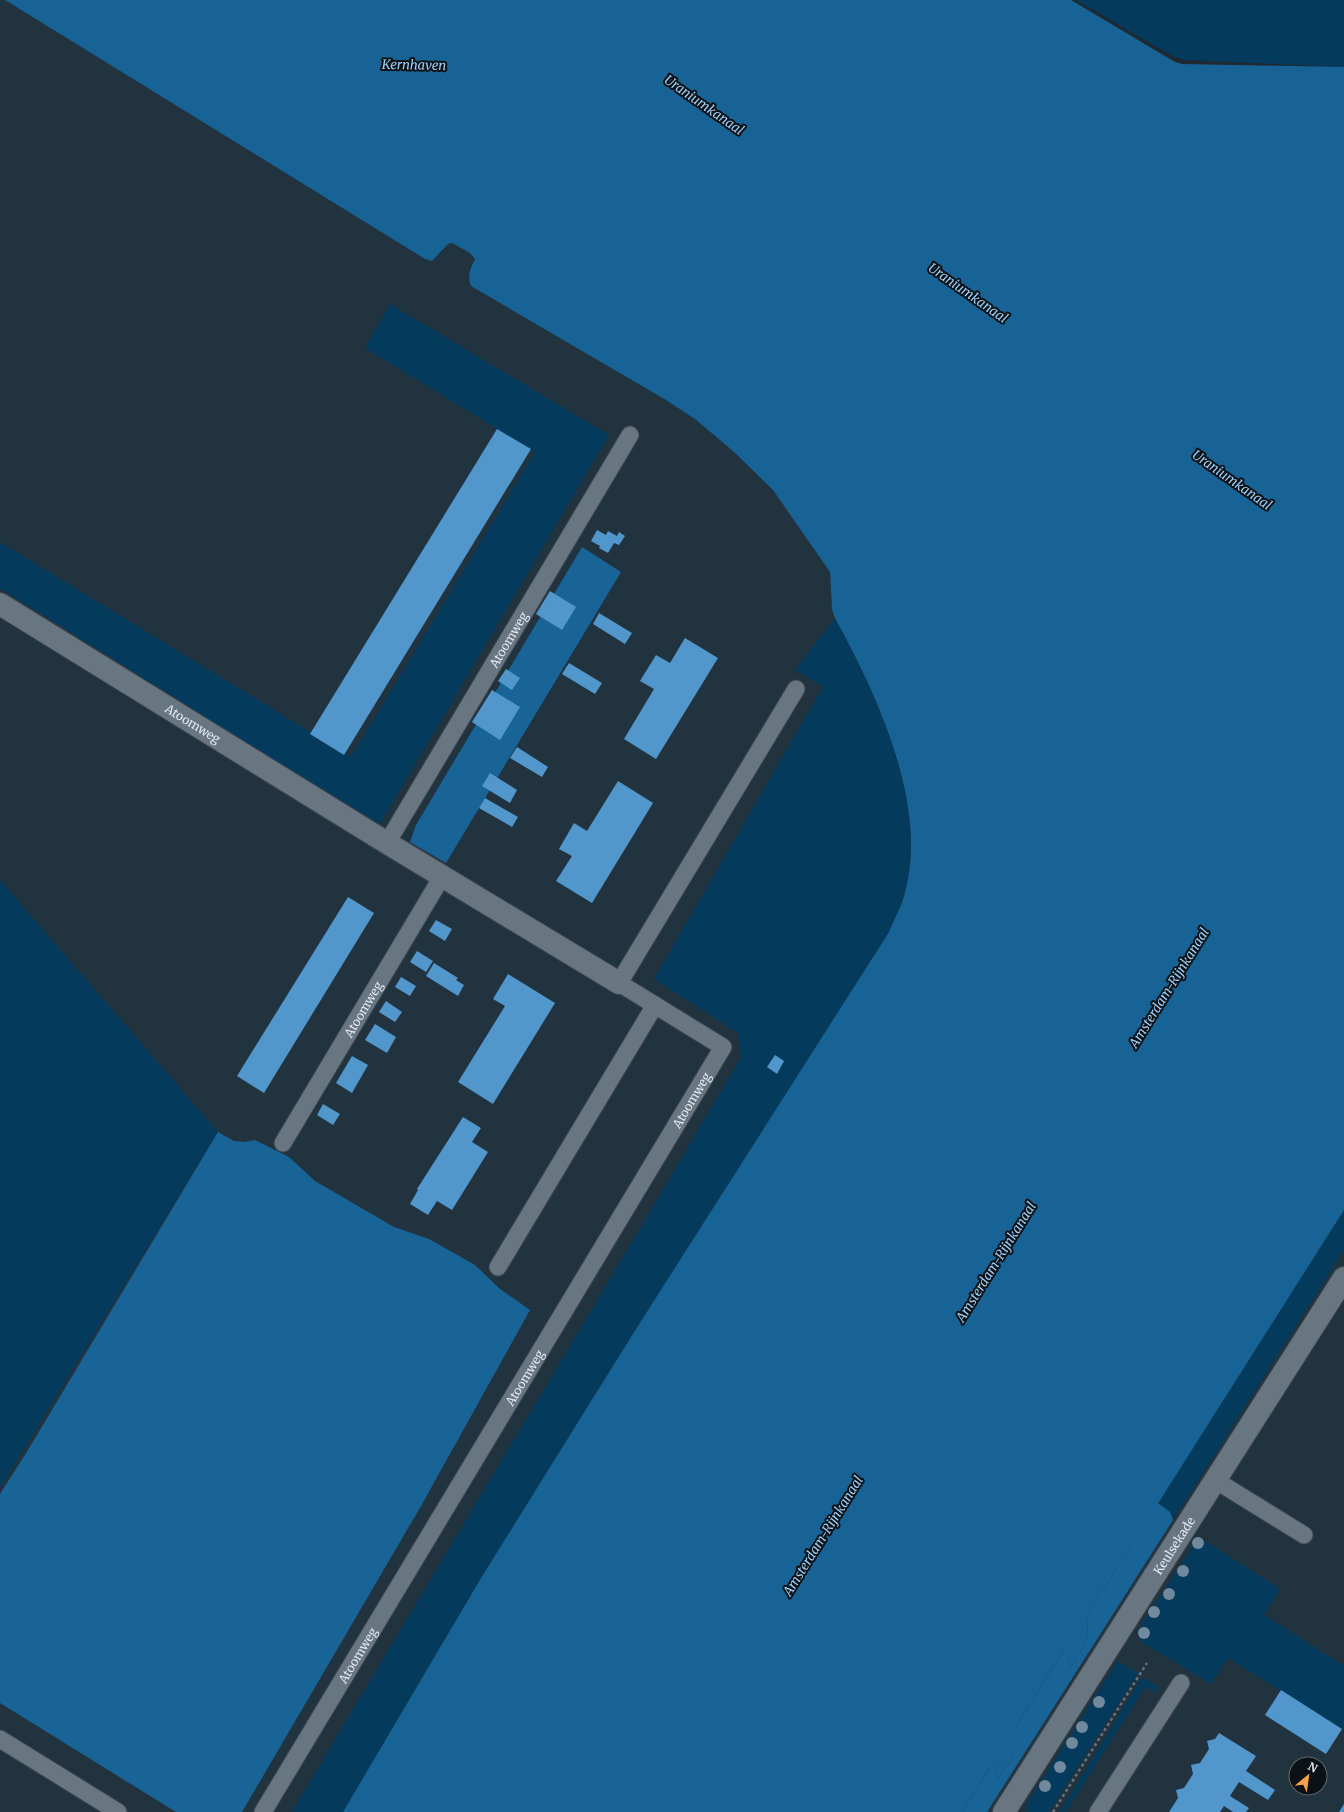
<svg xmlns="http://www.w3.org/2000/svg" width="1344" height="1812" font-family="Merriweather,serif">
  <rect width="100%" height="100%" fill="#1e2932"/>
  <!-- built -->
  <g fill="#223340" fill-rule="evenodd">
    <polygon points="0,0 5,0 425,259 432,261 448,244 452,243 470,253 475,259 470,268 472,286 666,400 695,419 734,452 773,490 796,521 830,572 832,609 862,668 889,932 481,1578 343,1812 0,1812"/>
    <path d="M1344 1210V1812H962L1088 1614ZM1296 1764H1320V1788H1296Z"/>
  </g>
  <!-- green -->
  <g fill="#043a5c">
    <polygon points="1076,0 1344,0 1344,67 1185,60 1174,57"/>
    <polygon points="390,304 609,435 380,824 250,745 0,588 0,542 351,757 535,452 365,348"/>
    <path d="M835 618C876 693 929 805 905 892 902 906 894 919 889 932L636 1329 481 1578 343 1812H292C441 1560 593 1310 741 1057L738 1033 654 979 823 687 795 670Z"/>
    <polygon points="0,880 218,1132 0,1488"/>
    <polygon points="1344,1210 1344,1250 1173,1520 1173,1517 1158,1503"/>
    <polygon points="1199,1537 1280,1589 1264,1615 1344,1666 1344,1730 1228,1658 1211,1684 1140,1641 1138,1630"/>
    <polygon points="1118,1661 1138,1673 1049,1812 1027,1812 1026,1805"/>
    <polygon points="1142,1677 1159,1687 1155,1693 1145,1687 1066,1812 1060,1812"/>
  </g>
  <!-- forest -->
  <g fill="#186496">
    <polygon points="582,547 621,572 446,863 410,842 416,825"/>
    <polygon points="218,1132 234,1141 245,1142 255,1140 289,1157 315,1181 394,1227 429,1239 475,1265 500,1289 530,1310 421,1506 242,1812 176,1812 0,1703 0,1494 28,1450"/>
    <polygon points="1158,1503 1170,1512 1173,1520 987,1812 962,1812 991,1766 995,1768 998,1780 1015,1754 1015,1728 1063,1652 1067,1654 1071,1667 1087,1641 1088,1614"/>
  </g>
  <!-- water -->
  <path fill="#186395" d="M5 0H1071L1175 62 1183 64 1344 67V1210L1088 1614 1087 1641 1071 1667 1067 1654 1063 1652 1015 1728V1754L998 1780 995 1768 991 1766 962 1812H343L481 1578 636 1329 889 932C894 919 902 906 905 892 929 805 876 693 835 618L832 609 830 572 773 490 734 452 695 419 666 400 471 286C467 275 470 269 475 259L470 253 452 243 448 244 432 261 425 259Z"/>
  <!-- building -->
  <g fill="#5197cc">
    <polygon points="497,429 531,449 344,755 310,734"/>
    <polygon points="597,530 606,535 608,531 617,536 619,532 625,536 619,545 614,543 608,553 599,548 600,546 591,541"/>
    <polygon points="550,591 576,607 562,630 536,614"/>
    <polygon points="599,613 632,633 625,644 593,624"/>
    <polygon points="685,638 718,658 656,759 624,739 654,689 640,681 656,655 670,663"/>
    <polygon points="569,663 602,683 595,694 562,674"/>
    <polygon points="506,669 520,678 512,690 498,681"/>
    <polygon points="492,690 520,707 500,740 472,722"/>
    <polygon points="517,747 548,767 542,777 510,758"/>
    <polygon points="490,773 517,790 510,803 482,786"/>
    <polygon points="618,781 653,803 592,903 556,881 572,856 559,849 574,823 587,831"/>
    <polygon points="485,798 518,817 512,827 479,808"/>
    <polygon points="348,897 374,913 264,1093 237,1076"/>
    <polygon points="436,920 452,929 445,941 429,931"/>
    <polygon points="417,951 433,961 426,972 410,962"/>
    <polygon points="434,963 458,978 456,980 464,985 458,996 426,976"/>
    <polygon points="508,974 555,1003 493,1104 458,1082 505,1006 493,999"/>
    <polygon points="401,977 416,986 410,996 395,987"/>
    <polygon points="386,1001 402,1012 395,1022 379,1012"/>
    <polygon points="375,1024 396,1037 387,1053 365,1040"/>
    <polygon points="775,1055 784,1061 777,1074 767,1067"/>
    <polygon points="352,1056 368,1065 352,1093 336,1083"/>
    <polygon points="323,1104 340,1114 333,1125 317,1115"/>
    <polygon points="463,1117 481,1128 472,1142 488,1152 452,1210 437,1201 428,1215 410,1204 418,1190 417,1189"/>
    <polygon points="1281,1690 1342,1729 1326,1754 1265,1715"/>
    <polygon points="1219,1733 1256,1756 1246,1771 1275,1790 1268,1800 1239,1782 1230,1796 1249,1808 1246,1812 1233,1812 1224,1806 1220,1812 1169,1812 1178,1798 1176,1790 1184,1788 1193,1774 1191,1765 1200,1763 1209,1749 1207,1741 1215,1739"/>
    <polygon points="1344,1804 1344,1812 1339,1812"/>
  </g>
  <g fill="none" stroke-linecap="round" stroke-linejoin="round">
    <defs>
      <g id="service">
        <path id="s1" d="M387 843 630 435"/>
        <path id="s2" d="M283 1143 443 875"/>
        <polyline points="498,1267 655,1005"/>
        <polyline points="1215,1480 1304,1535"/>
        <polyline points="0,1739 118,1812"/>
        <path id="s3" d="M263 1812 723 1047 619 983 796 689"/>
        <polyline points="1098,1812 1181,1683"/>
      </g>
      <g id="minor">
        <path id="s4" d="M0 604 387 843 619 983"/>
        <path id="s5" d="M1004 1812 1344 1278"/>
      </g>
    </defs>
    <!-- service casing -->
    <use href="#service" stroke="#3c464d" stroke-width="19"/>
    <!-- minor casing -->
    <use href="#minor" stroke="#3c464d" stroke-width="24"/>
    <!-- path -->
    <polyline stroke="#68727a" stroke-width="2.5" stroke-dasharray="3 3" stroke-linecap="butt" points="1053,1812 1147,1663"/>
    <!-- service -->
    <use href="#service" stroke="#687681" stroke-width="17"/>
    <!-- minor -->
    <use href="#minor" stroke="#687681" stroke-width="22"/>
  </g>
  <!-- trees -->
  <g fill="#71899d">
    <circle cx="1198" cy="1543" r="6"/>
    <circle cx="1183" cy="1571" r="6"/>
    <circle cx="1169" cy="1594" r="6"/>
    <circle cx="1154" cy="1612" r="6"/>
    <circle cx="1144" cy="1633" r="6"/>
    <circle cx="1099" cy="1702" r="6"/>
    <circle cx="1082" cy="1727" r="6"/>
    <circle cx="1072" cy="1743" r="6"/>
    <circle cx="1060" cy="1767" r="6"/>
    <circle cx="1045" cy="1786" r="6"/>
  </g>
  <g text-anchor="middle" dominant-baseline="central" stroke-width="4" stroke-linejoin="round" paint-order="stroke">
    <!-- street labels -->
    <g font-size="12" fill="#e2e9f0" stroke="#0c1115">
      <text stroke="none"><textPath href="#s1" startOffset="237">Atoomweg</textPath></text>
      <text stroke="none"><textPath href="#s4" startOffset="227">Atoomweg</textPath></text>
      <text stroke="none"><textPath href="#s2" startOffset="156">Atoomweg</textPath></text>
      <text stroke="none"><textPath href="#s3" startOffset="831">Atoomweg</textPath></text>
      <text stroke="none"><textPath href="#s3" startOffset="507">Atoomweg</textPath></text>
      <text stroke="none"><textPath href="#s5" startOffset="316">Keulsekade</textPath></text>
      <text stroke="none"><textPath href="#s3" startOffset="183">Atoomweg</textPath></text>
    </g>
    <!-- water labels -->
    <g font-size="13" font-style="italic" fill="#9bd1fc" stroke="#0c1115">
      <text transform="translate(414 65) rotate(1)">Kernhaven</text>
      <text transform="translate(704 105) rotate(35)">Uraniumkanaal</text>
      <text transform="translate(968 293) rotate(35)">Uraniumkanaal</text>
      <text transform="translate(1232 480) rotate(35)">Uraniumkanaal</text>
      <text transform="translate(1169 988) rotate(-58)">Amsterdam-Rijnkanaal</text>
      <text transform="translate(996 1262) rotate(-58)">Amsterdam-Rijnkanaal</text>
      <text transform="translate(823 1536) rotate(-58)">Amsterdam-Rijnkanaal</text>
    </g>
  </g>
  <!-- north arrow -->
  <g transform="translate(1308 1776) rotate(29)"><circle r="19" fill="#0c1115" stroke="#62676d"/>
  <path d="M0-3L7 15L0 10L-7 15Z" fill="#f7a149"/>
  <text y="-6" font-size="11" font-weight="bold" text-anchor="middle" fill="#e2e9f0">N</text>
  </g>
</svg>
